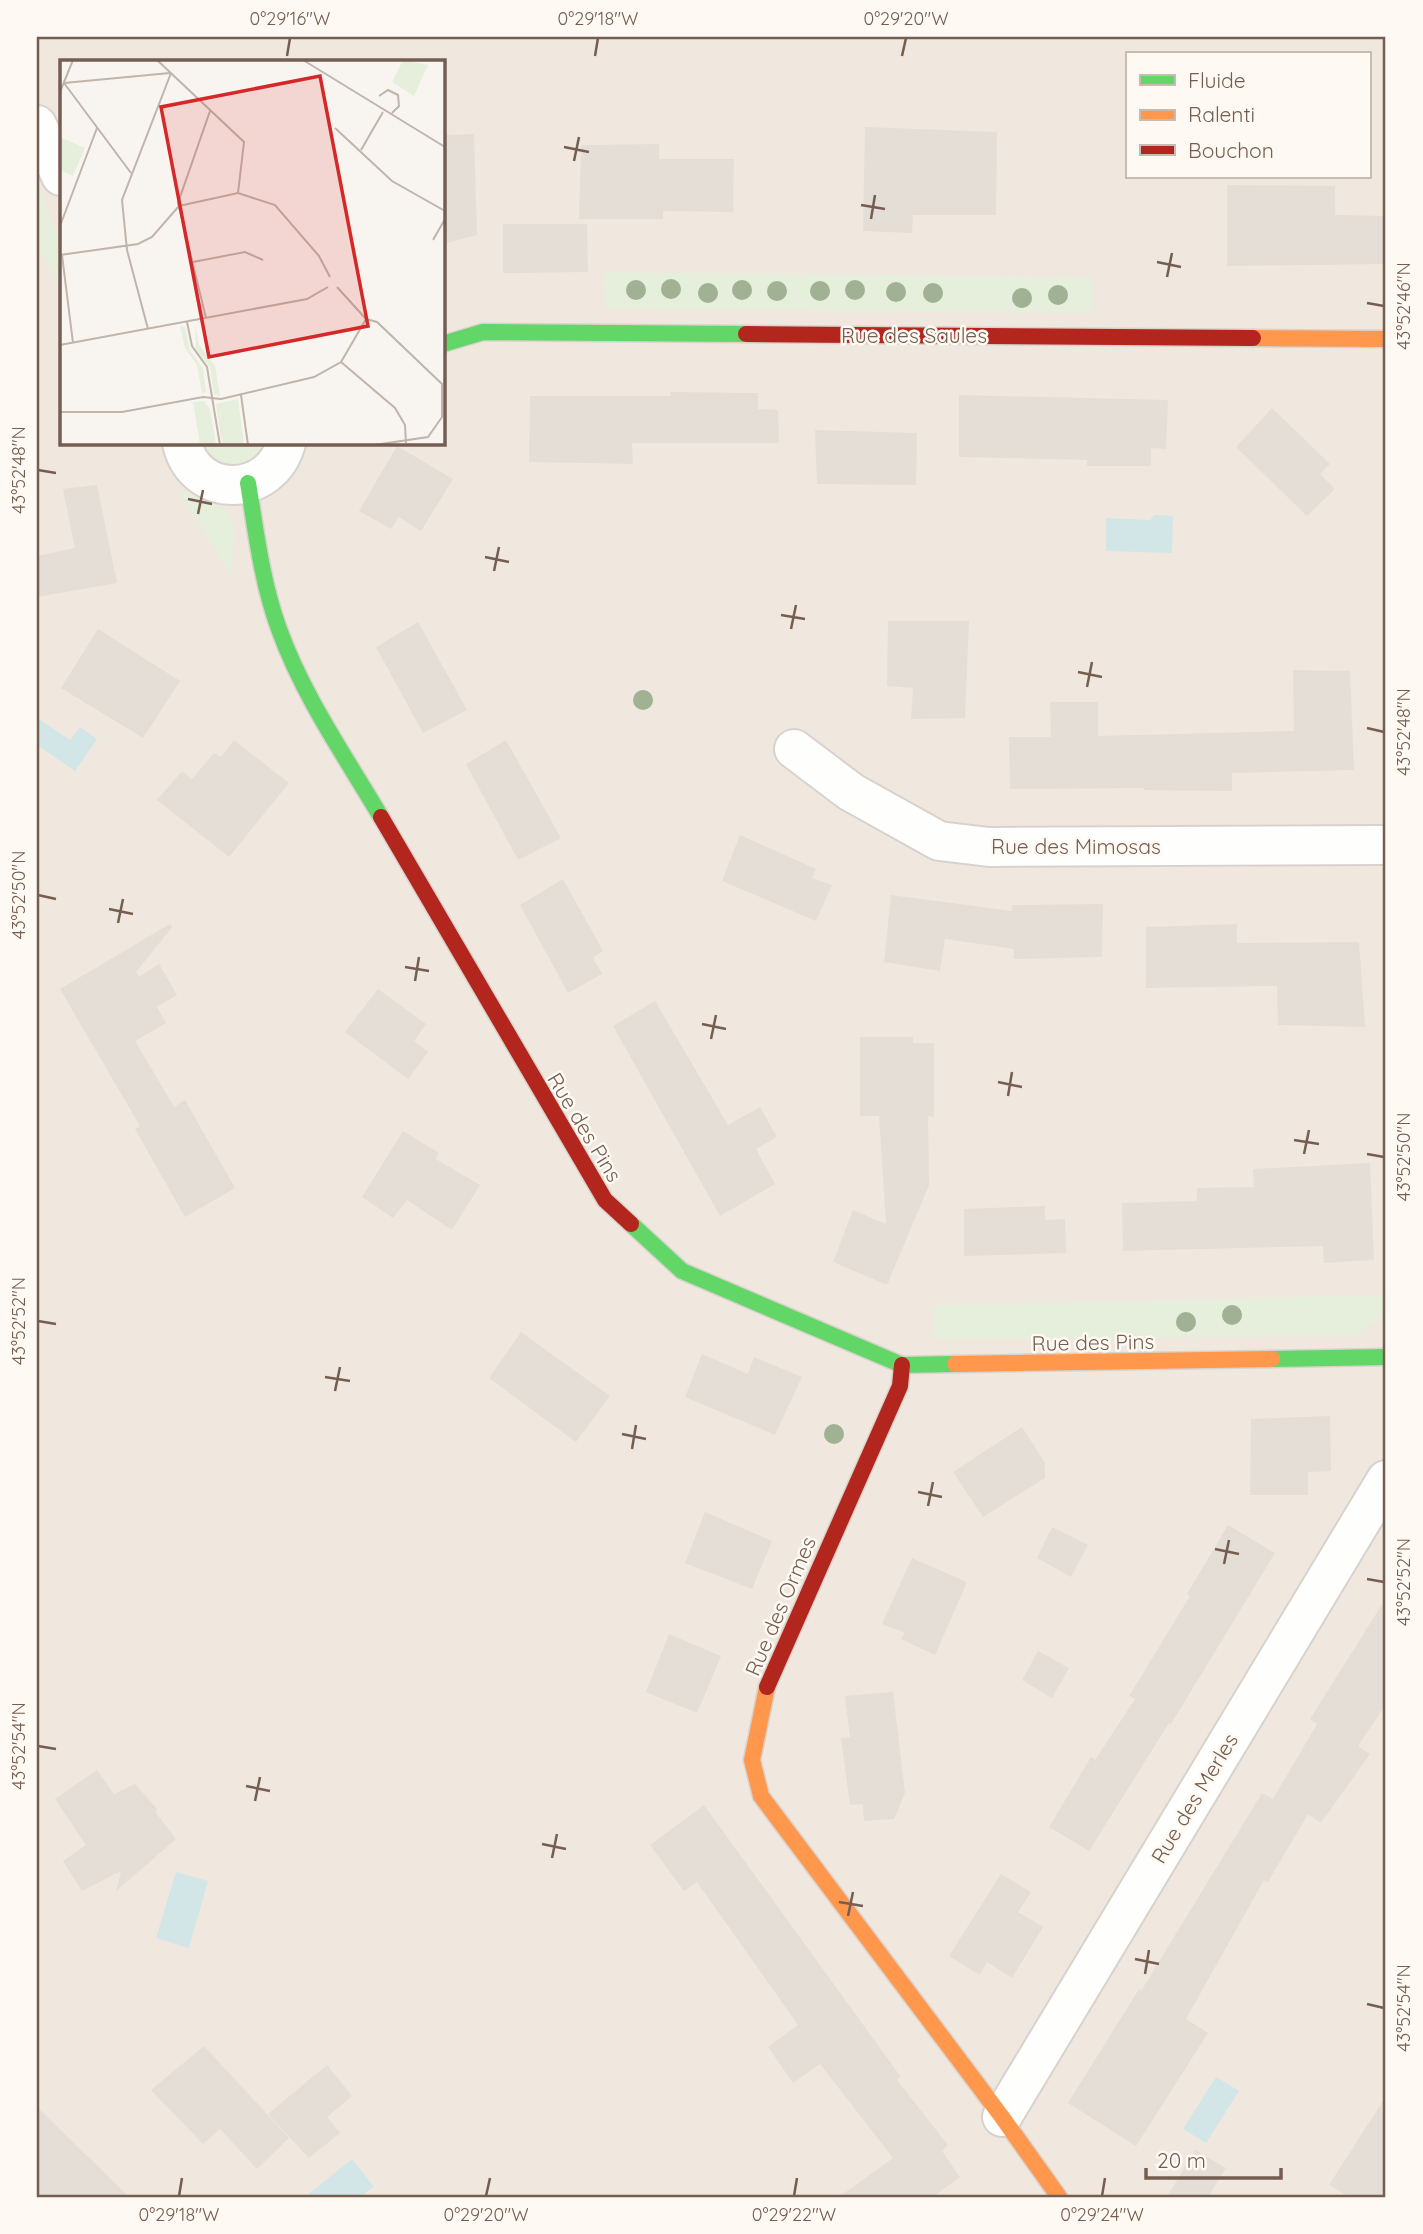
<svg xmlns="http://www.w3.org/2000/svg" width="1423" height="2234" font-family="Quicksand,sans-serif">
  <rect width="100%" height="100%" fill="#f8f5f0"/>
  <!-- residential -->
  <path fill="#f0e8de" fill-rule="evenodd" d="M37 37H1386V2197H37ZM1127 54H1369V177H1127ZM61 61H443V443H61Z"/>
  <!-- green -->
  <g fill="#e6eedc">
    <polygon points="37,179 52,223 61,242 61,288 37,246"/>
    <polygon points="604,272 1091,277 1091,313 605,308"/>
    <path d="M202 443H267C260 466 229 474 211 458 207 455 204 447 202 443Z"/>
    <path d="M178 490C192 495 213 499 224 508 242 522 232 557 231 576Z"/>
    <polygon points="1386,1295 1386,1313 1356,1336 934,1339 934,1305"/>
  </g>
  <!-- water -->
  <g fill="#d2e6e8">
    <polygon points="1155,515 1173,516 1172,553 1106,551 1106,518 1150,520"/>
    <polygon points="37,718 70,740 80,727 97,739 75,771 37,745"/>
    <polygon points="176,1872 208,1881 189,1948 156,1938"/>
    <polygon points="1216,2077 1239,2091 1206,2143 1183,2129"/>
    <polygon points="352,2159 374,2187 360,2197 305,2197"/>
  </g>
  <!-- building -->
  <g fill="#e5ded7">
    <polygon points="865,127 997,132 996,215 913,215 912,233 863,231"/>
    <polygon points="474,134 477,235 443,244 443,135"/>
    <polygon points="659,144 659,159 734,159 733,212 663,211 663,219 579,219 581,145"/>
    <polygon points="1227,185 1335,186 1335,215 1386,216 1386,264 1227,266"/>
    <polygon points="503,224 587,224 588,272 503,273"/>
    <polygon points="670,392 758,393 758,409 778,410 779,443 632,443 633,464 529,462 530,396 671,396"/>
    <polygon points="959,395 1168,400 1166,449 1151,448 1151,466 1087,466 1087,460 959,457"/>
    <polygon points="1272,408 1330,464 1320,474 1335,489 1307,516 1236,447"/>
    <polygon points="815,430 917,433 916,485 817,484"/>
    <polygon points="397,446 453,479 421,531 399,517 391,529 359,511"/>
    <polygon points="97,485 117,583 37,597 37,556 75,548 63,489"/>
    <polygon points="888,621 969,621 965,718 911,719 913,688 887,686"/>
    <polygon points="418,622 467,710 423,733 376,647"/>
    <polygon points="98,629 180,681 143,738 61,688"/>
    <polygon points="1293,670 1350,671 1354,770 1232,773 1232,791 1144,790 1144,788 1010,789 1009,737 1051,737 1050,702 1098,702 1098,736 1294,731"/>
    <polygon points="234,740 289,783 229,857 157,800 182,771 192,779 214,753 221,757"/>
    <polygon points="506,740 561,838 518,860 466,764"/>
    <polygon points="740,835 816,869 812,878 832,885 816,921 722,881"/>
    <polygon points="563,879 603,951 593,958 602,974 568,993 520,905"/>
    <polygon points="891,895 1012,911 1012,905 1103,904 1102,957 1014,959 1014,949 945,939 940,971 884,962"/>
    <polygon points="170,924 172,927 136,972 139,977 159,964 177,995 157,1007 166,1023 135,1041 174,1107 185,1100 235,1188 185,1217 135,1129 140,1126 60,989"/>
    <polygon points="1237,924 1237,943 1359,942 1365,1027 1278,1025 1277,986 1146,988 1146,927"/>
    <polygon points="378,989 426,1024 414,1041 428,1052 408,1079 345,1032"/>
    <polygon points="655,1001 728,1125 760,1107 777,1137 756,1149 775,1184 720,1216 613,1026"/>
    <polygon points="860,1037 913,1037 913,1043 934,1043 934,1117 928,1116 929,1185 887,1285 833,1262 853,1210 886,1224 879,1116 860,1116"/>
    <polygon points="403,1131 439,1153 436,1159 480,1185 452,1230 407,1200 393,1218 362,1197"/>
    <polygon points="1370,1163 1374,1260 1324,1263 1323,1246 1123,1251 1122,1203 1197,1201 1197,1188 1254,1187 1253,1169"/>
    <polygon points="1045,1206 1045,1220 1065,1219 1066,1253 964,1256 964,1209"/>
    <polygon points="521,1332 610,1396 576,1442 489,1378"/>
    <polygon points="702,1354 748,1374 754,1357 802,1377 775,1435 685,1397"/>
    <polygon points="1330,1416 1331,1471 1308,1472 1308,1495 1250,1495 1251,1419"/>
    <polygon points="1022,1427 1045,1463 1045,1478 983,1517 953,1472"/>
    <polygon points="705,1512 772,1541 752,1589 685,1563"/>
    <polygon points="1228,1525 1275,1553 1171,1724 1169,1723 1089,1851 1049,1827 1091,1757 1095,1760 1135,1699 1129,1696 1190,1596 1187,1594"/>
    <polygon points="1052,1527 1088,1545 1071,1577 1037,1558"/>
    <polygon points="912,1558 967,1582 935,1655 901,1639 905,1633 882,1624"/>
    <polygon points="1386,1598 1386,1704 1358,1746 1370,1754 1321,1823 1308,1814 1268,1882 1264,1880 1186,2019 1208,2033 1136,2146 1068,2103 1139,1989 1141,1991 1262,1793 1273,1799 1317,1724 1310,1719"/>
    <polygon points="669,1634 721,1656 697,1713 646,1692"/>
    <polygon points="1038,1651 1069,1668 1052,1698 1022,1680"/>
    <polygon points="893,1692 905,1793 894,1819 864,1821 863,1804 850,1805 841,1738 850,1737 845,1696"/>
    <polygon points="97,1770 114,1794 135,1784 157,1809 156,1813 176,1839 116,1891 121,1871 82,1891 63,1861 86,1845 55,1799"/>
    <polygon points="704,1805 901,2077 897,2080 948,2145 942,2151 960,2177 933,2197 839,2197 893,2158 820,2064 793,2083 768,2047 798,2025 697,1882 684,1891 650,1845"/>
    <polygon points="1001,1874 1031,1892 1018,1912 1043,1927 1012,1978 987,1962 980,1975 949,1956"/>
    <polygon points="204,2046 289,2138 257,2169 220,2129 203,2144 151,2090"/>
    <polygon points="327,2065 352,2096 327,2117 340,2133 309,2158 268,2114"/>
    <polygon points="1386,2096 1386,2197 1350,2197 1329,2185"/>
    <polygon points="37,2107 129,2197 37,2197"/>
    <polygon points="1195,2150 1226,2168 1208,2197 1167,2197"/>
  </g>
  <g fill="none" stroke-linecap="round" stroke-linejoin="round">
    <defs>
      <g id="street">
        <polyline points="37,125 61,176"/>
        <path d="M182 443C195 500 271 498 286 443"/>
        <polyline points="794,749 851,792 939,841 989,847 1386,845"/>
        <polyline points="1002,2117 1386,1480"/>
      </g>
      <g id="fast">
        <polyline points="443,344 483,332 746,334"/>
        <path d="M248 483C256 532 262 583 279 629 303 696 345 756 381 817"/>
        <polyline points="631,1224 682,1271 902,1365 955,1364"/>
        <polyline points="1272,1359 1386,1357"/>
      </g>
      <g id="slow">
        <polyline points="1253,338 1386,339"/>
        <polyline points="955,1364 1272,1359"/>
        <polyline points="767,1687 752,1760 761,1796 1002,2117 1059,2197"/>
      </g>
      <g id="jam">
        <polyline points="746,334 1253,338"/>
        <polyline points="381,817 605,1200 631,1224"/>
        <polyline points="767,1687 900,1386 902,1365"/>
      </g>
    </defs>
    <!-- street casing -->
    <use href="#street" stroke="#d8d2ce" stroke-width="42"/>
    <!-- fast casing -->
    <use href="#fast" stroke="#d8d2cd" stroke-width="19"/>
    <!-- slow casing -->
    <use href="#slow" stroke="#d8d2cd" stroke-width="19"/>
    <!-- jam casing -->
    <use href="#jam" stroke="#d8d2cd" stroke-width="19"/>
    <!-- street -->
    <use href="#street" stroke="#fefefd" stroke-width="38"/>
    <!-- fast -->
    <use href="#fast" stroke="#63d668" stroke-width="16"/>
    <!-- slow -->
    <use href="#slow" stroke="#ff974d" stroke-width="16"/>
    <!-- jam -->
    <use href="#jam" stroke="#b3261e" stroke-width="16"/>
  </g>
  <!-- trees -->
  <g fill="#a0b194">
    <circle cx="671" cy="289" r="10"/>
    <circle cx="636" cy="290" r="10"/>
    <circle cx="742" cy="290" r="10"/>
    <circle cx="855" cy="290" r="10"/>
    <circle cx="777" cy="291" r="10"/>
    <circle cx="820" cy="291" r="10"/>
    <circle cx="896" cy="292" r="10"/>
    <circle cx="708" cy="293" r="10"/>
    <circle cx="933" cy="293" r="10"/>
    <circle cx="1058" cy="295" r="10"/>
    <circle cx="1022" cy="298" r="10"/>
    <circle cx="643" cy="700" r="10"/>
    <circle cx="1232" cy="1315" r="10"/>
    <circle cx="1186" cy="1322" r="10"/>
    <circle cx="834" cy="1434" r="10"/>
  </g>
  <!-- ticks -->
  <path fill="none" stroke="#755e51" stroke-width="2.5" d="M287 56 290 38M595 56 598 38M902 56 906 38M564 147 589 152M574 161 579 137M861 205 885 209M871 219 875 195M1157 262 1181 267M1167 277 1172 253M1367 303 1384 306M38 470 56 473M188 499 212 504M198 514 203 490M485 557 509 562M494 571 499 547M781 615 805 619M791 629 796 605M1078 672 1102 677M1087 687 1092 662M1367 728 1384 732M38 895 56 899M109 909 133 914M118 923 123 899M405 967 429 971M415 981 419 957M702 1024 726 1029M711 1039 716 1015M998 1082 1022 1087M1008 1096 1012 1072M1294 1140 1319 1144M1304 1154 1309 1130M1367 1154 1384 1157M38 1321 56 1324M325 1377 350 1381M335 1391 340 1367M622 1434 646 1439M632 1449 636 1425M918 1492 942 1497M928 1506 933 1482M1215 1549 1239 1554M1224 1564 1229 1540M1367 1579 1384 1582M38 1746 56 1749M246 1786 270 1791M255 1801 260 1777M542 1844 566 1849M552 1858 557 1834M839 1902 863 1906M848 1916 853 1892M1135 1959 1159 1964M1145 1974 1149 1950M1367 2004 1384 2008M179 2196 182 2178M486 2196 490 2178M794 2196 797 2178M1102 2196 1105 2178"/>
  <g text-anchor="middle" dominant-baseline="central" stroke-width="5" stroke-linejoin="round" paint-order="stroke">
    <!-- street labels -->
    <g font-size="21" fill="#755e51" stroke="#fefaf3">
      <text x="914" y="335">Rue des Saules</text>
      <text x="1076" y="846">Rue des Mimosas</text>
      <text transform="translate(585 1127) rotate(59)">Rue des Pins</text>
      <text transform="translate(1093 1342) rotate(-1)">Rue des Pins</text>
      <text transform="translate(780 1606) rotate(-67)">Rue des Ormes</text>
      <text transform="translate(1194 1798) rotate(-59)">Rue des Merles</text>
    </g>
  </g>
  <!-- overview -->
  <g transform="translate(60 60)">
    <rect width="385" height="385" fill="#f8f5f0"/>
    <path d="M343 0 368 5 354 36 332 22ZM0 77 25 88 13 116 0 110ZM135 263 139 285 155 306 160 336 154 334 150 307 136 289ZM120 266 125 267 130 291 143 308 146 332 142 333 137 305 125 288ZM178 339 184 385H162L156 344ZM144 341 150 349 156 385H140L133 342Z" fill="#e6eedc"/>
    <path fill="none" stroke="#c0b4ab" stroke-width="2" d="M97 0 184 82 178 133M243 0 385 87M4 23 71 113M4 23 110 13M0 32 13 0M319 36 328 30 338 35 339 46 332 53M275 68 332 121 385 151M301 90 323 52M0 166 37 68M373 180 385 159M0 195 78 184 92 177 119 146 178 133 215 145 259 196 270 217M2 195 13 283M133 202 185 192 203 200M277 227 306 259 317 262 382 324V357L368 377 314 385M146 258 118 143 150 51M127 262 132 286 147 307 160 385M88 269 67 190 62 140 111 13M0 285 247 239 268 227M281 302 335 348 345 365 346 383M181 335 188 385M0 352H62L143 337 161 339 254 317 281 302 306 259"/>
    <path fill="#d62828" fill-opacity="0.15" stroke="#d62828" stroke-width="3.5" d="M260 16 308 266 149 297 101 47Z"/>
    <rect width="385" height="385" fill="none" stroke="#755e51" stroke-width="3.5"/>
  </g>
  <!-- border -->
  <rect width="1423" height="2234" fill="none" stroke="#fefaf3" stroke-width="77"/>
  <!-- legend -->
  <rect x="1126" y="52" width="245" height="126" fill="#fefaf3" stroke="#c7bcb2" stroke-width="2"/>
  <rect x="1140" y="75" width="35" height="10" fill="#63d668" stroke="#c7bcb2" stroke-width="2"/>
  <text x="1188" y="88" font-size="21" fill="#755e51">Fluide</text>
  <rect x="1140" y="110" width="35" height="10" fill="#ff974d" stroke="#c7bcb2" stroke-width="2"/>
  <text x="1188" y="122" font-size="21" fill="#755e51">Ralenti</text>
  <rect x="1140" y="145" width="35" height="10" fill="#b3261e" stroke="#c7bcb2" stroke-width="2"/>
  <text x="1188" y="158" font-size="21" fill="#755e51">Bouchon</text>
  <!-- scale -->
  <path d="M1146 2168v10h135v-10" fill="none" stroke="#755e51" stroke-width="3.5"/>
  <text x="1157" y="2168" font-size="21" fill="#755e51" stroke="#fefaf3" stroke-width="5" paint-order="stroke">20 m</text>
  <rect x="38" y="38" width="1346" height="2158" fill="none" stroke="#755e51" stroke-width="2.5"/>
  <g font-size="18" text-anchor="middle" fill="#755e51">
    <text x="290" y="25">0°29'16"W</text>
    <text x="598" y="25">0°29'18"W</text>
    <text x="906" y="25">0°29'20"W</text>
    <text transform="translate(1404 306) rotate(-90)" y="6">43°52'46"N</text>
    <text transform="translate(19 470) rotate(-90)" y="6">43°52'48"N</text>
    <text transform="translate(1404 732) rotate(-90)" y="6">43°52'48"N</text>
    <text transform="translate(19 895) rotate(-90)" y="6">43°52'50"N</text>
    <text transform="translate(1404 1157) rotate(-90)" y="6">43°52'50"N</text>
    <text transform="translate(19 1321) rotate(-90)" y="6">43°52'52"N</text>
    <text transform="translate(1404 1582) rotate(-90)" y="6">43°52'52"N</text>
    <text transform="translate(19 1746) rotate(-90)" y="6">43°52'54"N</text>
    <text transform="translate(1404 2008) rotate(-90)" y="6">43°52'54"N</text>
    <text x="179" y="2221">0°29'18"W</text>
    <text x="486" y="2221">0°29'20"W</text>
    <text x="794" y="2221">0°29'22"W</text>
    <text x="1102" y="2221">0°29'24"W</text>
  </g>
</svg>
